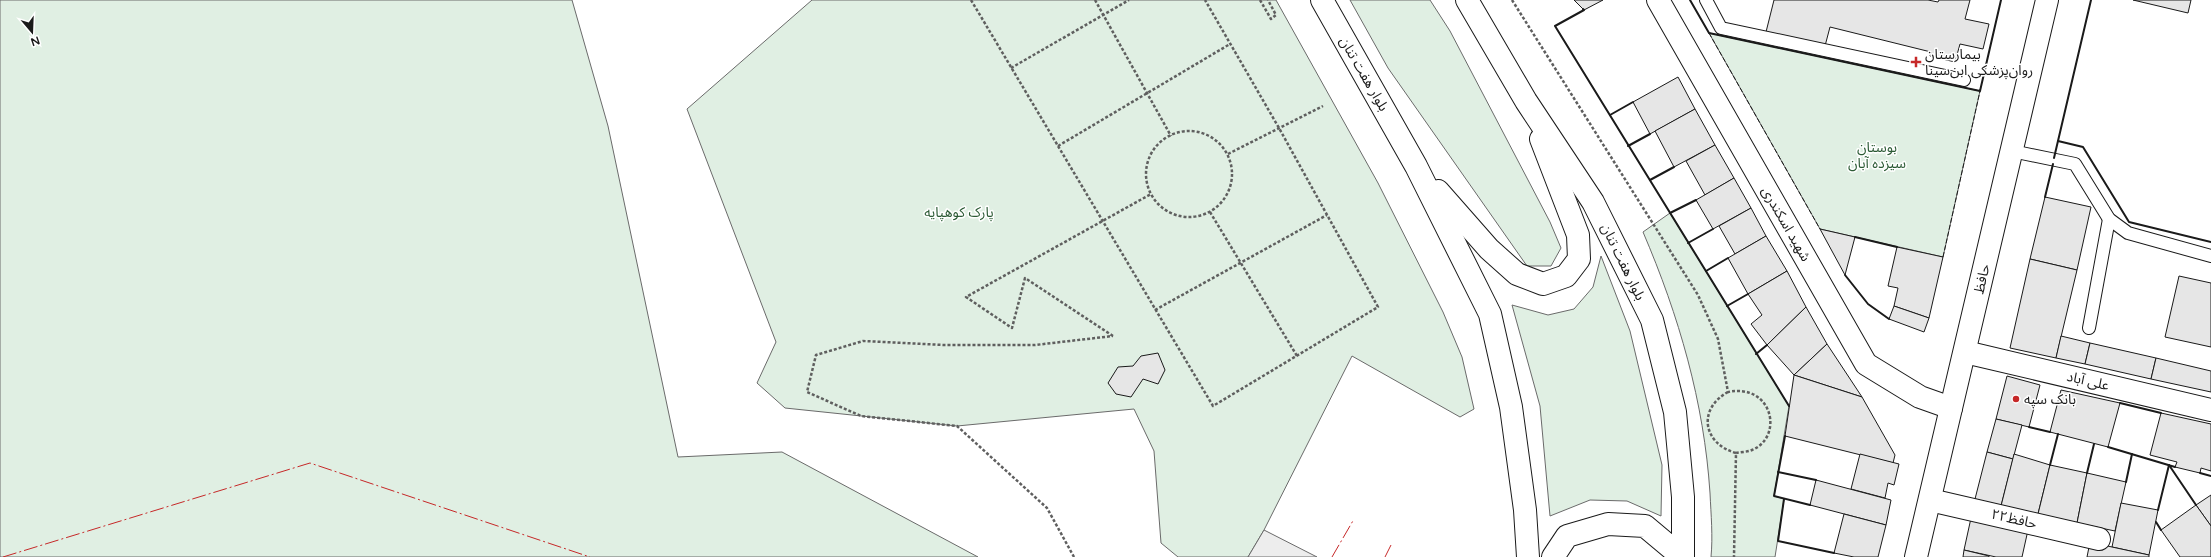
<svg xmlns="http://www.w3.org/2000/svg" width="2211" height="557" font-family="'Varela Round','Noto Sans Arabic',sans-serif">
  <rect width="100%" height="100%" fill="#fff"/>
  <!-- green -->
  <g fill="#e0efe3" stroke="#6a6a6a">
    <polygon points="0,0 572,0 608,126 678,457 782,452 978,557 0,557"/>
    <polygon points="812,0 1276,0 1378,183 1443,312 1462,357 1474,409 1460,417 1352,356 1264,530 1248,557 1178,557 1161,543 1154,451 1134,409 957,426 785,408 757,383 776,342 687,109"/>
    <polygon points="1350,0 1430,0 1450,31 1550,222 1561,248 1551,266 1527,266 1388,68"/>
    <polygon points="1709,33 1980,91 1943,257 1820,229"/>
    <path d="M1670 213 1789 406 1774 496 1784 499 1775 557H1711C1713 536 1711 515 1710 493 1704 402 1679 316 1643 232Z"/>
    <polygon points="1601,256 1630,331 1662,465 1661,516 1627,501 1590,500 1550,516 1540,406 1512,305 1548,315 1574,309 1593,287"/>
  </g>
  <!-- parking -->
  <polygon fill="#ededed" stroke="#6a6a6a" points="1264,530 1317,557 1248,557"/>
  <!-- building -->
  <g fill="#e6e6e6" stroke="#1a1a1a">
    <polygon points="1574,0 1603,0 1584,10"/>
    <polygon points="1774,0 1928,0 1938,2 1939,0 1970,0 1965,19 1989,24 1983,49 1960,44 1955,62 1930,56 1931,52 1830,27 1825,46 1766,32"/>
    <polygon points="2133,0 2191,0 2188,13"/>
    <polygon points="1678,77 1695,109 1650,134 1633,102"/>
    <polygon points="1695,109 1715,145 1674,167 1655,131"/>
    <polygon points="1715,145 1734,178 1705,195 1686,161"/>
    <polygon points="1734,178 1751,208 1713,229 1696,200"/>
    <polygon points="2045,197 2091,207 2077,270 2030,259"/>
    <polygon points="1751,208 1766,236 1735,254 1719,226"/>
    <polygon points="1820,229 1855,237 1845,275"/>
    <polygon points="1766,236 1787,271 1748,294 1728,258"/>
    <polygon points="1897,247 1943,257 1929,318 1894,306 1898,288 1888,286"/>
    <polygon points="2030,259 2077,270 2056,358 2010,348"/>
    <polygon points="1787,271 1806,307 1767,345 1751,324 1762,315 1748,294"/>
    <polygon points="2179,276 2211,283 2211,347 2165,337"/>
    <polygon points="1894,306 1929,318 1924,332 1889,319"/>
    <polygon points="1806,307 1827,344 1794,375 1767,345"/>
    <polygon points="2061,336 2090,343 2085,364 2056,358"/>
    <polygon points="2090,343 2156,358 2151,379 2085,364"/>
    <polygon points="1827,344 1862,397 1794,375"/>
    <polygon points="1158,353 1165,370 1158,384 1143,379 1131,397 1116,394 1108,383 1118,367 1133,366 1141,356"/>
    <polygon points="2156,358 2211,371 2211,392 2151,379"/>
    <polygon points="1794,375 1862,397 1895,455 1893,463 1785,436"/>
    <polygon points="2007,376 2040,385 2029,427 1996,419"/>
    <polygon points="2061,390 2120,403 2108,447 2050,432"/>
    <polygon points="2161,413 2211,424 2211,471 2201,468 2200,473 2175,467 2177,462 2150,455"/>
    <polygon points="1996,419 2022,425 2013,459 1987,452"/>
    <polygon points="1987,452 2013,459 2001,506 1975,499"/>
    <polygon points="1860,454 1899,464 1894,485 1888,483 1885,498 1851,489"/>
    <polygon points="2014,454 2050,465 2038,514 2001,506"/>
    <polygon points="2050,465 2087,473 2077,523 2038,514"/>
    <polygon points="2087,473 2126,482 2115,531 2077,523"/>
    <polygon points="1816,480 1891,500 1886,525 1810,505"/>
    <polygon points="2211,495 2211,526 2196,505"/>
    <polygon points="2121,503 2158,510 2149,555 2112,547"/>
    <polygon points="2196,505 2211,526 2211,557 2180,557 2161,530"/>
    <polygon points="1844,514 1886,525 1878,557 1854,557 1834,553"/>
    <polygon points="1971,518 2028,530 2022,557 1996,557 1964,550"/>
    <polygon points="2090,542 2112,547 2149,555 2149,557 2087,557"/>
    <polygon points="1964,550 1989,556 1989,557 1963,557"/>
  </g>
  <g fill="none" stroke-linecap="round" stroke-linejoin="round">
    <defs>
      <g id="service">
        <polyline points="1706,0 1721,28 1964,80"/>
        <polyline points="2012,151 2075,164 2109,219 2128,233 2211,256"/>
        <polyline points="2089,328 2109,219"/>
      </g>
      <g id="minor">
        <polyline points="1658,0 1866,364 1920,397 1951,408"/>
        <polyline points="1965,352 2211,410"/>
        <polyline points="1930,500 2099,539"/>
      </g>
      <polyline id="secondary" points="1916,557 2047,0"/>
      <g id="primary">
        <polyline points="1322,0 1416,166 1490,314 1511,407 1525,510 1528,557"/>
        <polyline points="1467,0 1526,101 1593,202 1652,320 1675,412 1683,497 1683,557"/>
        <polyline points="1438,191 1489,249 1517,274 1543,284 1566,276 1579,259 1578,235 1541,139"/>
      </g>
      <polyline id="trunk" points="1553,557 1567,536 1608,524 1645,526 1676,552 1677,557"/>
    </defs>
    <!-- service casing -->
    <use href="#service" stroke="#1a1a1a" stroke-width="14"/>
    <!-- minor casing -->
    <use href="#minor" stroke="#1a1a1a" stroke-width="24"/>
    <!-- secondary casing -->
    <use href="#secondary" stroke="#1a1a1a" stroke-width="24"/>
    <!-- primary casing -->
    <use href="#primary" stroke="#1a1a1a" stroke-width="24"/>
    <!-- trunk casing -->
    <use href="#trunk" stroke="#1a1a1a" stroke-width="24"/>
    <!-- path -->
    <g stroke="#5f5f5f" stroke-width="2.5" stroke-dasharray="3 2" stroke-linecap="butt">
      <polyline points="971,0 1213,406 1378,307 1279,128 1205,0"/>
      <polyline points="1095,0 1171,136"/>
      <polyline points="1260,0 1271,19 1276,15 1268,0"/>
      <path d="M1512 0 1698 295 1718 339 1728 392C1773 383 1784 437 1752 450 1747 452 1741 452 1736 453L1734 557"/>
      <polyline points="1011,68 1129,0"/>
      <circle cx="1189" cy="174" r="43"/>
      <polyline points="1058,146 1230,44"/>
      <polyline points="1228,154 1323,106"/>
      <polyline points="1210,212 1297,356"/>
      <polyline points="1155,310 1327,215"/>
      <polyline points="1113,336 1025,278 1012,328 966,297 1151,194"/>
      <path d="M1728 392C1697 409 1703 444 1736 453"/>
      <polyline points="1074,557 1047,508 957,426 861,416 807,392 816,355 863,341 945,345 1035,345 1113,336"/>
    </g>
    <!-- service -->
    <use href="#service" stroke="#fff" stroke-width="12"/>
    <!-- minor -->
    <use href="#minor" stroke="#fff" stroke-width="22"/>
    <!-- secondary -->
    <use href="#secondary" stroke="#fff" stroke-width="22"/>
    <!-- primary -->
    <use href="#primary" stroke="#fff" stroke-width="22"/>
    <!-- trunk -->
    <use href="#trunk" stroke="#fff" stroke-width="22"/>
    <!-- fence -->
    <g stroke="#1a1a1a" stroke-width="1" stroke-dasharray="5 2" stroke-linecap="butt">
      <polyline points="1709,33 1820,229"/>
      <polyline points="1943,257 1980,91"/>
    </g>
    <!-- wall -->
    <g stroke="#1a1a1a" stroke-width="2">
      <polyline points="1690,0 1709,33 1980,91 2001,0"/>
      <polyline points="1583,9 1584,10 1555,26 1789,406"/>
      <polyline points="1610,115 1633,102"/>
      <polyline points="2058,141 2083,147 2129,222 2211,242"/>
      <polyline points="1628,146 1650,134"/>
      <polyline points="2054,158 2091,0"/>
      <polyline points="1650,180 1674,167"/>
      <polyline points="2045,197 2053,164"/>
      <polyline points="1670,213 1696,200"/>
      <polyline points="1855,237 1897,247"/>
      <polyline points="1688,243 1713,229"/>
      <polyline points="1706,271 1728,258"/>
      <polyline points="1845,275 1868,304 1889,319"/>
      <polyline points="1727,306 1748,294"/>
      <polyline points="1756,354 1767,345"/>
      <polyline points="2120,403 2161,413"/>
      <polyline points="2029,427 2050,432"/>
      <polyline points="1785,436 1774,496 1810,505"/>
      <polyline points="2108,447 2175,467"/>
      <polyline points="2050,465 2058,434"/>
      <polyline points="2169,465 2196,505"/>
      <polyline points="1778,472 1816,480"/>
      <polyline points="2087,473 2094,444"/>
      <polyline points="2200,473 2211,476"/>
      <polyline points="2126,482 2132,454"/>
      <polyline points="1784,499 1778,541 1834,553"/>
      <polyline points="2158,510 2169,465"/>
      <polyline points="2156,522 2161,530"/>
    </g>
    <!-- power -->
    <g stroke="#c62828" stroke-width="1" stroke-dasharray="14 3 2 3" stroke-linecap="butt">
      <polyline points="3,557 310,463 590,557"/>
      <polyline points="1332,557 1354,519"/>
      <polyline points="1385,557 1391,545"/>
    </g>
  </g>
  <!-- markers -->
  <g fill="#c62828" stroke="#fff" stroke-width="1.5">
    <path d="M1914 56h4v4h4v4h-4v4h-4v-4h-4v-4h4z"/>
    <circle cx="2016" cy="399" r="4"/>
  </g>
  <g text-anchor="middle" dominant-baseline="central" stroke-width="3" stroke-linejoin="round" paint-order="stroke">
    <!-- poi labels -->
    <g font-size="14" fill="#1a1a1a" stroke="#fff" text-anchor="start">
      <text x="1925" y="54">بیمارستان<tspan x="1925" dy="16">روان‌پزشکی ابن‌سینا</tspan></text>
      <text x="2024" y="399">بانک سپه</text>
    </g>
    <!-- street labels -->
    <g font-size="14" fill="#1a1a1a" stroke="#fff">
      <text transform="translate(1364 74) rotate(60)">بلوار هفت تنان</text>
      <text transform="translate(1786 224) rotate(60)">شهید اسکندری</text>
      <text transform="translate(1623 262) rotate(64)">بلوار هفت تنان</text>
      <text transform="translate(1982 279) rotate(-77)">حافظ</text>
      <text transform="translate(2088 381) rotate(13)">علی آباد</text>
      <text transform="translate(2014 519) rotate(13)">حافظ۲۲</text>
    </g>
    <!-- park labels -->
    <g font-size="14" fill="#2b5a34" stroke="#fff">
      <text x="1877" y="147">بوستان<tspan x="1877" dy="16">سیزده آبان</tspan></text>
      <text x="959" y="212">پارک کوهپایه</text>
    </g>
  </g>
  <!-- north arrow -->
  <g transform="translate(32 32) rotate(161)" stroke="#ffffff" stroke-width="3" paint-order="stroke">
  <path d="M0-3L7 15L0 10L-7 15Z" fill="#1a1a1a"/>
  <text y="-6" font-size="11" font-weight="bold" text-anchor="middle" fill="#1a1a1a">N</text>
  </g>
</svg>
